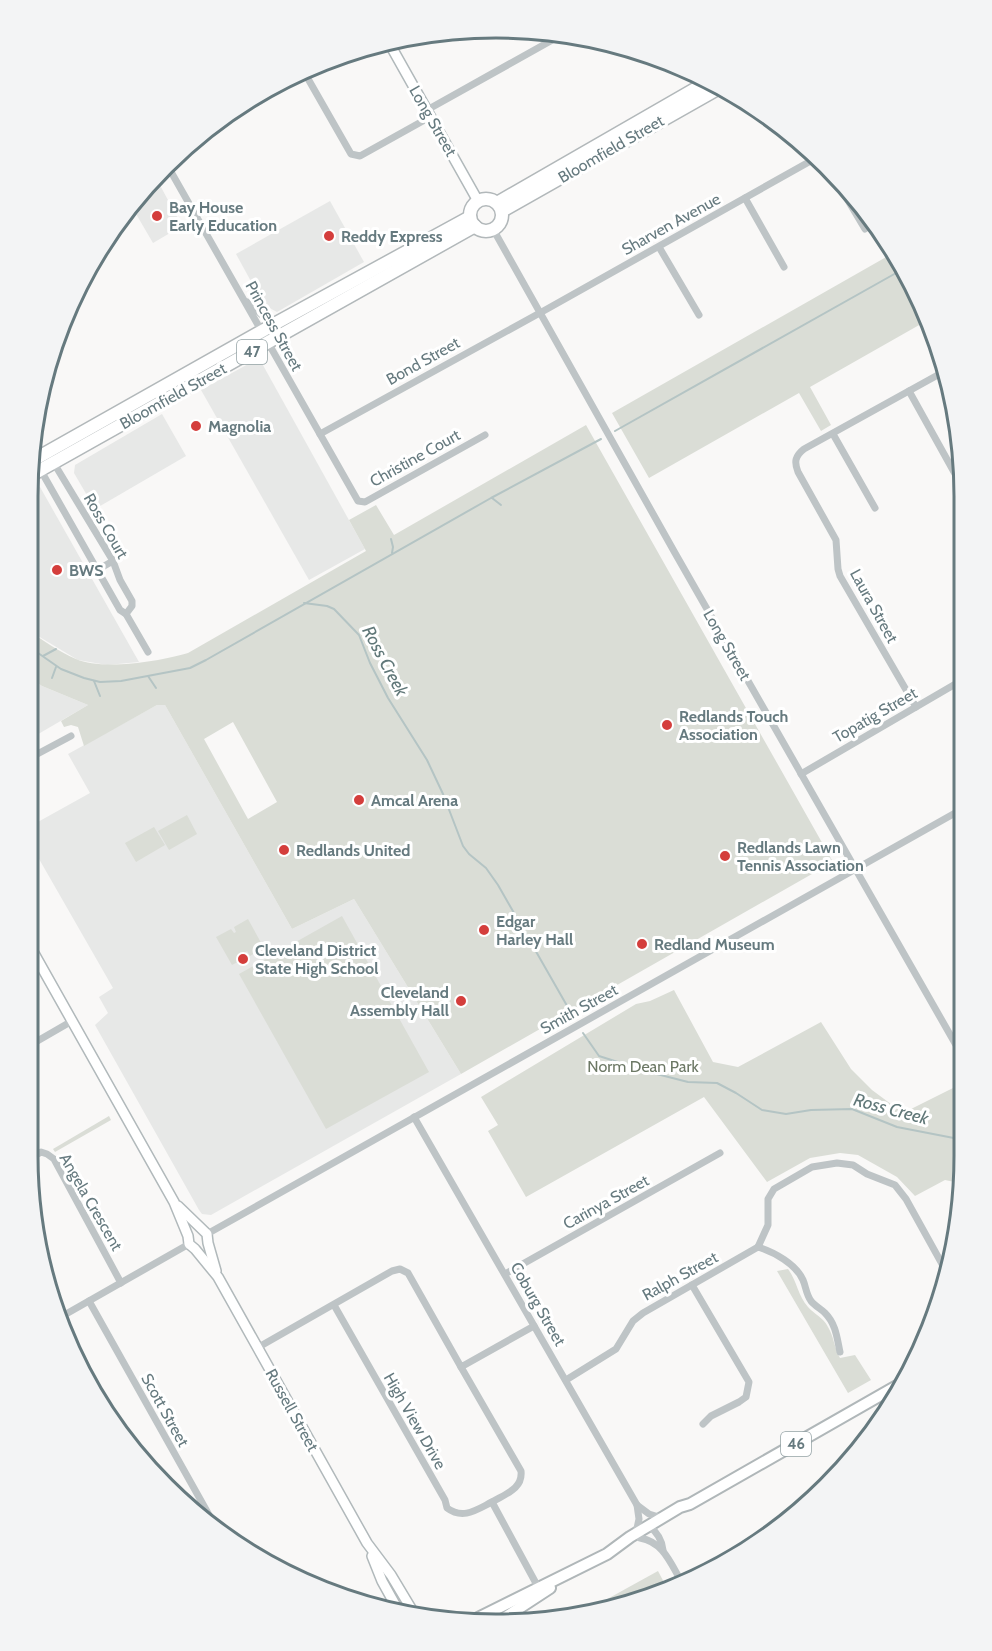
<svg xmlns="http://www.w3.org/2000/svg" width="992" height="1651" font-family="Cabin,sans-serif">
  <rect width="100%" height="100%" fill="#f9f8f7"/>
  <!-- built -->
  <g fill="#e7e8e7">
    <polygon points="155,176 182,226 153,243 132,207 130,207"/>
    <polygon points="330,201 364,262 277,312 264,305 236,254"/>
    <polygon points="259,358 365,549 309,580 201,390"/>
    <polygon points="162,414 186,456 95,509 74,473 75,465"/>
    <polygon points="33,485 40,487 139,662 107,665 78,660 28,630 28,488"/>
    <polygon points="28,677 42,686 88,705 28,740"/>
    <polygon points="157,705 165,705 292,929 354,899 461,1074 211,1215 202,1214 199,1210 95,1025 108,1013 99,997 113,988 27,838 27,828 90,793 68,754"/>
  </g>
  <!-- green -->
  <g fill="#daddd6" fill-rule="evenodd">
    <polygon points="895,252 902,262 928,320 810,387 831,425 821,431 799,393 649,478 612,413"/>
    <path d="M586 425 833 862 461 1074 354 899 292 929 165 705H157L84 746 78 727 71 725 64 727 61 721 88 705 42 686 28 677V630C42 640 60 652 76 659 103 671 161 661 188 653L366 551 349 520 376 505 394 535ZM233 722 277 802 248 819 204 739Z"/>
    <polygon points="187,815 197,834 169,850 158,831"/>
    <polygon points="154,827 165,845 136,862 125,843"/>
    <polygon points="342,916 429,1072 326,1129 239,974"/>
    <polygon points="248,919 264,948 250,956 247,951 245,953 247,957 232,965 216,937 231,929 234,933 236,932 234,927"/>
    <polygon points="674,990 713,1062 738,1067 821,1022 851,1069 872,1090 903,1113 959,1085 964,1095 964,1184 945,1180 915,1196 897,1177 858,1155 840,1153 810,1158 767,1182 704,1097 526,1197 488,1131 498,1125 481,1097 636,1004 650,1001"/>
    <polygon points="109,1116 111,1120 55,1152 53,1149"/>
    <path d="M788 1269C797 1281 798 1296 808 1307 815 1315 823 1317 828 1327 834 1337 834 1347 840 1358L855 1355 871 1380 848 1393 777 1271Z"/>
    <polygon points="658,1571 667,1588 646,1599 591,1608"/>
  </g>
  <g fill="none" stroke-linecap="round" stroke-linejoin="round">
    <!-- stream -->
    <g stroke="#b4c4c4" stroke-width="2">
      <polyline points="615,431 905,268"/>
      <polyline points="492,498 501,505"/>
      <polyline points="391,539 393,547 392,553"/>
      <polyline points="304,603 327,606 334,609 359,635 370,663 388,698 427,760 443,794 463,846 469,854 486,868 498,885 574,1018"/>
      <polyline points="28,646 61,669 84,678 100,682 121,681 190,668 206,660 491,498 601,439"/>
      <polyline points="28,648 28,660"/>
      <polyline points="43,656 56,649"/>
      <polyline points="148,676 156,688"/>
      <polyline points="52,678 56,667"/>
      <polyline points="94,681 100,696"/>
      <polyline points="583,1033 599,1056 649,1072 688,1082 717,1083 736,1093 762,1110 786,1114 811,1110 852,1109 897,1127 964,1140"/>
    </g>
    <defs>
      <g id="secondary">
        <polyline points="388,41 478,201"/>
        <polyline points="27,941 174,1202 188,1236 189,1244 195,1249 218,1277 367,1543 391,1575 412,1610"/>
        <polyline points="178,1206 207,1234 208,1243 216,1271"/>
        <polyline points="372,1556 382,1581 397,1608"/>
      </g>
      <g id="primary">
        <polyline points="474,1620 607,1554 630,1537 680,1507 690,1504 902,1383"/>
        <polyline points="495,1624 550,1588"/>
      </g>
      <g id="highway">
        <circle cx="486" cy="215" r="16"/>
        <polyline points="497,203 709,81"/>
        <polyline points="502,211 721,87"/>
        <polyline points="28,463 278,322 470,217"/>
        <polyline points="28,477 475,226"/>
      </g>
    </defs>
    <!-- secondary casing -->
    <use href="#secondary" stroke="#b1b9bb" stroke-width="12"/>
    <!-- primary casing -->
    <use href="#primary" stroke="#b0b7b9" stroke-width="14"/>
    <!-- highway casing -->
    <use href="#highway" stroke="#b2b8ba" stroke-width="15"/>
    <!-- street -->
    <g stroke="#bec4c6" stroke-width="7">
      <polyline points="303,70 351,154 360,156 430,117"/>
      <polyline points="427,110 563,34"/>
      <polyline points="166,163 358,501 365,502 485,435"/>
      <polyline points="831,172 865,229"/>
      <polyline points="745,198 784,267"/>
      <polyline points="493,229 675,553 964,1059"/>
      <polyline points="659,247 699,315"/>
      <polyline points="247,302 263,316 277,322"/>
      <polyline points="909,391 964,490"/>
      <polyline points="320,434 547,309 816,158"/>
      <polyline points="833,434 875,508"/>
      <polyline points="52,460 113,561 120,580 132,601 132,606 126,614"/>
      <polyline points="40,469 120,610 126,614 148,652"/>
      <polyline points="97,570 113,561"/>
      <path d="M916 707 840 576 838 569 836 540 798 472C794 462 795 456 804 449L945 371"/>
      <polyline points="28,759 71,736"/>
      <polyline points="801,774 964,679"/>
      <polyline points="27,1047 72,1021"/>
      <polyline points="414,1117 637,1505 649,1514 662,1518"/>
      <polyline points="28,1160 41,1152 47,1154 54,1159 121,1283"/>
      <polyline points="207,1234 964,808"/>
      <polyline points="758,1247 768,1225 768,1199 774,1189 812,1167 837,1163 853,1165 867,1174 895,1185 906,1199 947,1273"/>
      <path d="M758 1247C774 1252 796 1264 803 1280 806 1287 806 1294 811 1301 815 1306 821 1309 825 1313 836 1324 837 1338 840 1352"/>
      <polyline points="505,1274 720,1153"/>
      <polyline points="692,1285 749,1382 746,1397 739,1402 711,1416 703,1424"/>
      <polyline points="89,1301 218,1531"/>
      <path d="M334 1305 445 1500 447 1508C463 1520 476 1510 492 1502L538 1587"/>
      <polyline points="59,1318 189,1244"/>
      <polyline points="257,1348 392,1271 400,1269 408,1273 461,1367 534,1326"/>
      <path d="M461 1367 521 1471C523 1489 505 1494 492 1502"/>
      <polyline points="566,1380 616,1349 633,1321 643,1313 758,1247"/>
      <path d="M649 1526C657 1532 662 1540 663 1550"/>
      <polyline points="636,1533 639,1519 637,1505"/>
      <path d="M640 1538C663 1542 670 1562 681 1581"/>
    </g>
    <!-- secondary -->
    <use href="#secondary" stroke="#fff" stroke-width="9"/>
    <!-- primary -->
    <use href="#primary" stroke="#fff" stroke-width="10"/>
    <!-- highway -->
    <use href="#highway" stroke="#fff" stroke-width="12"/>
  </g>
  <!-- markers -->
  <g fill="#d43e3c" stroke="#fff" stroke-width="2">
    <circle cx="157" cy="216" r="6"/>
    <circle cx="329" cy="236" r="6"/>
    <circle cx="196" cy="426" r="6"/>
    <circle cx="57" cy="570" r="6"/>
    <circle cx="667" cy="725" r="6"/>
    <circle cx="359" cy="800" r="6"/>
    <circle cx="284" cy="850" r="6"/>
    <circle cx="725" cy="856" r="6"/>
    <circle cx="484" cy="930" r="6"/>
    <circle cx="642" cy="944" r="6"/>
    <circle cx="243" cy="959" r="6"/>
    <circle cx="461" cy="1001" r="6"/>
  </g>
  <g text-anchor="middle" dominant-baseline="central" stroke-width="6" stroke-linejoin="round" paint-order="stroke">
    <!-- shield labels -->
    <g fill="#fff" stroke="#94a2a5" stroke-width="1.5">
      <rect x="237" y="340" width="30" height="24" rx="4.5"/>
      <rect x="781" y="1432" width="30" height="24" rx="4.5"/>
    </g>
    <g font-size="15" font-weight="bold" fill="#667a7f">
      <text x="252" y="352">47</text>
      <text x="796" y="1444">46</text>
    </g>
    <!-- street labels -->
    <g font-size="16" fill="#667a7f" stroke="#fff">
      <text transform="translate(433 121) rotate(60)">Long Street</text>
      <text transform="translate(611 149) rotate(-30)">Bloomfield Street</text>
      <text transform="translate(671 224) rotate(-29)">Sharven Avenue</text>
      <text transform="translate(274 326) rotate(61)">Princess Street</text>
      <text transform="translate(423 361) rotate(-29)">Bond Street</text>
      <text transform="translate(173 396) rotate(-29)">Bloomfield Street</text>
      <text transform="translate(415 458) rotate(-29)">Christine Court</text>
      <text transform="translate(106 526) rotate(60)">Ross Court</text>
      <text transform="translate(874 606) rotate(61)">Laura Street</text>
      <text transform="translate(727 645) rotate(60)">Long Street</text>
      <text transform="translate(875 715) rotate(-30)">Topatig Street</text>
      <text transform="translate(579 1009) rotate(-29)">Smith Street</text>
      <text transform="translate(91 1202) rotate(60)">Angela Crescent</text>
      <text transform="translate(606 1202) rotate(-29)">Carinya Street</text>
      <text transform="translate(680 1276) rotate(-29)">Ralph Street</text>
      <text transform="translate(538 1304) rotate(60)">Coburg Street</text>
      <text transform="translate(165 1410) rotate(61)">Scott Street</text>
      <text transform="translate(292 1410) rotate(61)">Russell Street</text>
      <text transform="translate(415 1421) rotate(60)">High View Drive</text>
    </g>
    <!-- poi labels -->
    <g font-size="16" font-weight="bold" fill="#667a7f" stroke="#fff" text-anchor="start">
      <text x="169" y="207">Bay House<tspan x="169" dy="18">Early Education</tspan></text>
      <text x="341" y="236">Reddy Express</text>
      <text x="208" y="426">Magnolia</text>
      <text x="69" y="570">BWS</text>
      <text x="679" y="716">Redlands Touch<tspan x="679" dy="18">Association</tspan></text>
      <text x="371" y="800">Amcal Arena</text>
      <text x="737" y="847">Redlands Lawn<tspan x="737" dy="18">Tennis Association</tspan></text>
      <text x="296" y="850">Redlands United</text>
      <text x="496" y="921">Edgar<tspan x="496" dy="18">Harley Hall</tspan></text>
      <text x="654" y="944">Redland Museum</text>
      <text x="255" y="950">Cleveland District<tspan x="255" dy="18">State High School</tspan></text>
      <text x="449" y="992" text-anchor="end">Cleveland<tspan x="449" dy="18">Assembly Hall</tspan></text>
    </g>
    <!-- park labels -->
    <g font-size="16" fill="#6c7865" stroke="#fff">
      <text x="643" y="1066">Norm Dean Park</text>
    </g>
    <!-- water labels -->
    <g font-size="18" font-style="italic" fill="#617879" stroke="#fff">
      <text transform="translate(385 661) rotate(62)">Ross Creek</text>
      <text transform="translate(891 1109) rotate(15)">Ross Creek</text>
    </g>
  </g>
  <!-- crop -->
  <path d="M0 0H992V1651H0ZM496 38H496A458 458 0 0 1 954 496V1156A458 458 0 0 1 496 1614H496A458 458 0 0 1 38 1156V496A458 458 0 0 1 496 38Z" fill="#f3f4f5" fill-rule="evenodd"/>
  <path fill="none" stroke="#667a7f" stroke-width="3" d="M496 38H496A458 458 0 0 1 954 496V1156A458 458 0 0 1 496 1614H496A458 458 0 0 1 38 1156V496A458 458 0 0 1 496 38Z"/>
</svg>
